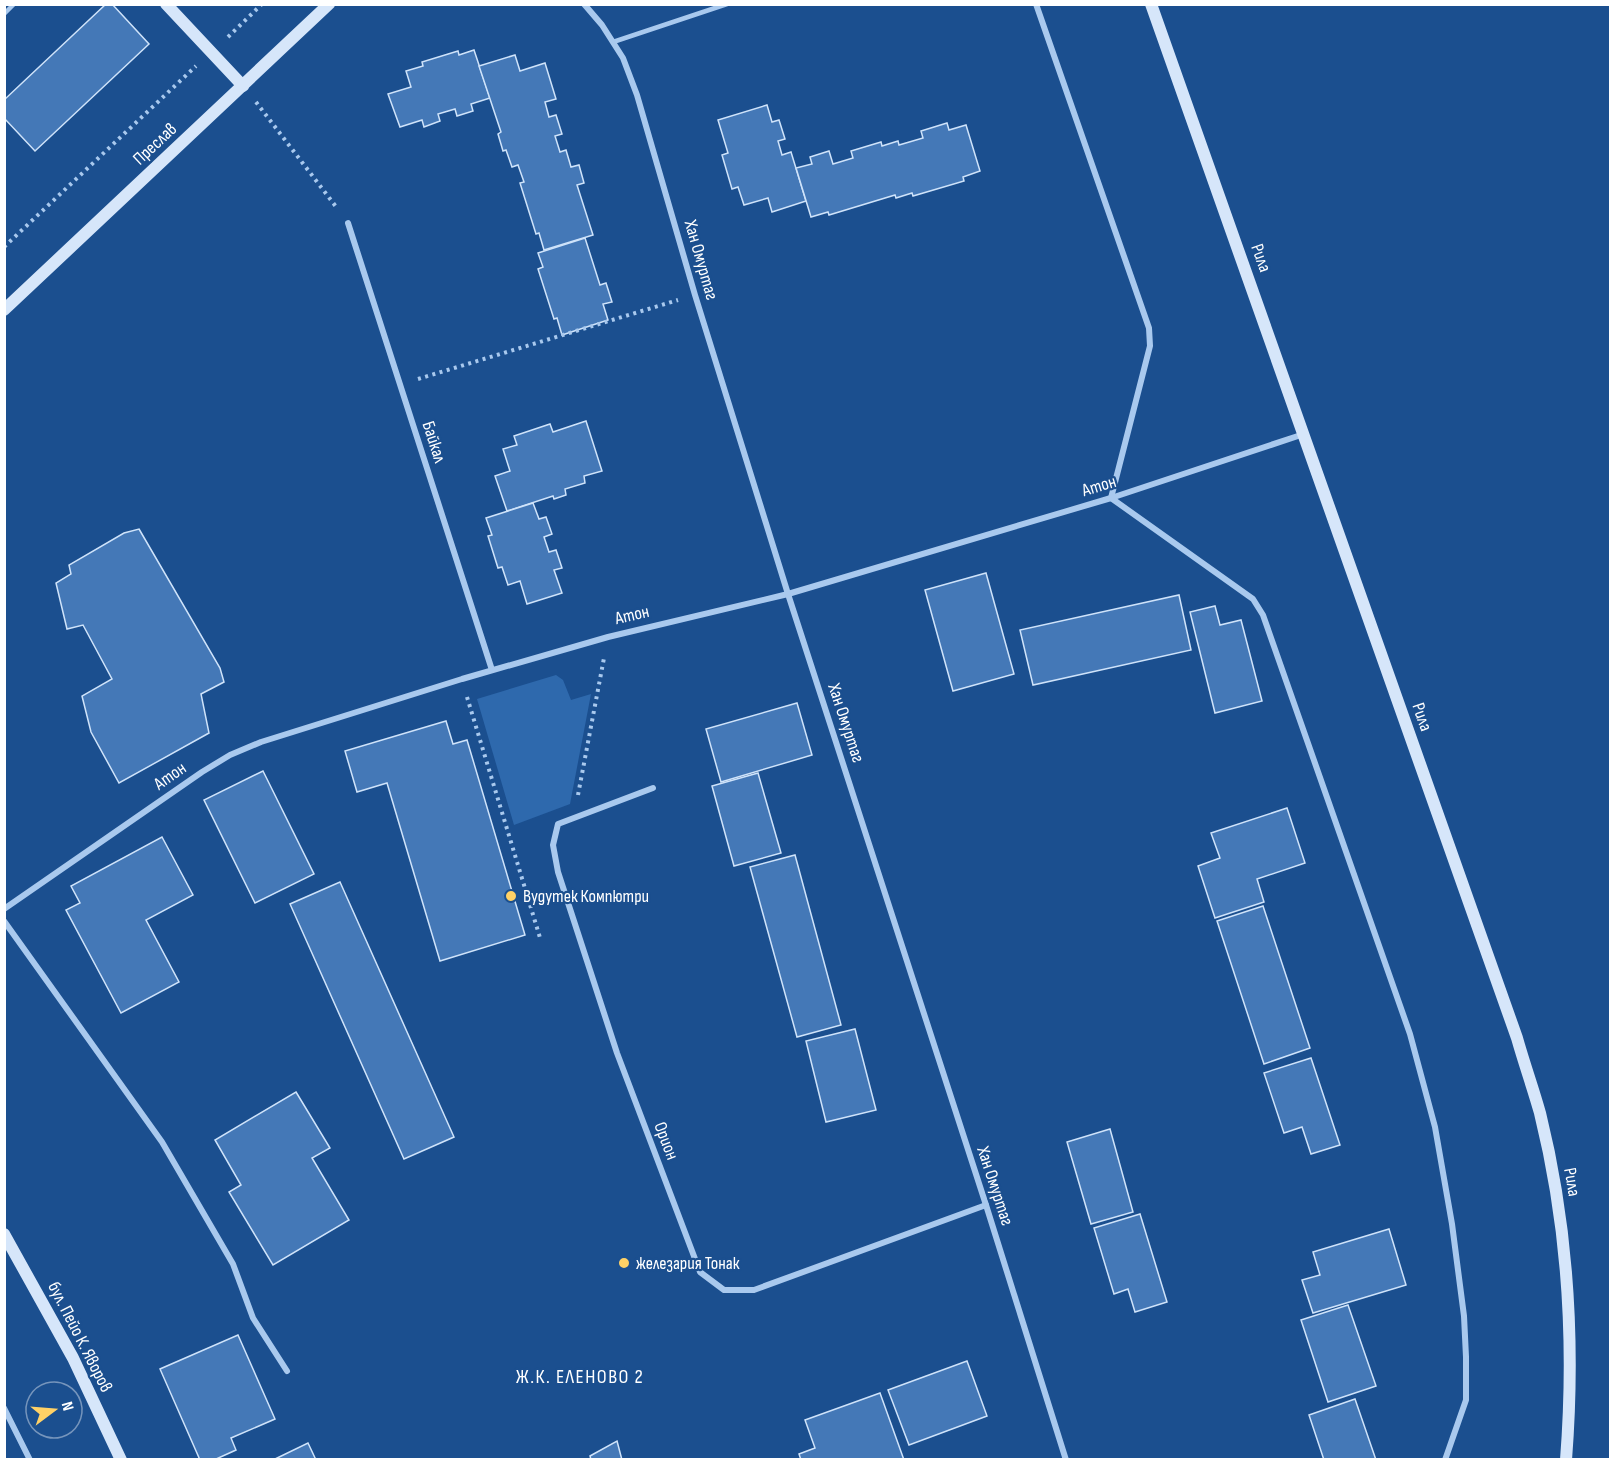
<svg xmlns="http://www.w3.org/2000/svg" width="1615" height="1464" font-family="'Sofia Sans Condensed',sans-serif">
  <rect width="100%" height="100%" fill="#1b4f8f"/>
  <!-- green -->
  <polygon fill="#2e69ad" points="556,675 563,680 571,700 591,694 570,804 514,825 477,699"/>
  <!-- building -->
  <g fill="#4478b7" stroke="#cfe3fa" stroke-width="1.5">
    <polygon points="106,4 112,4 149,44 35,151 4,118 4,100"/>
    <polygon points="474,50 490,98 471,104 473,111 457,116 455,109 438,114 440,121 424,127 422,120 400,127 388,94 411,87 406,71 423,66 422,62 458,51 459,55"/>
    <polygon points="515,55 520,71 545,63 556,99 545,102 549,117 556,115 562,134 555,136 560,152 566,150 571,167 579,165 584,183 577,185 593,235 544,250 539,233 536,234 520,183 524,182 518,165 512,167 506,150 503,151 498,134 501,132 479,66"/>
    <polygon points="767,105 772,122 779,120 785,139 778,141 782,155 791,152 806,201 772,212 768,198 744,205 738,187 732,189 722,155 728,153 718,120"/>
    <polygon points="947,123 949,130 966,125 980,171 963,177 964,181 913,196 912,193 896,198 895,195 829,215 828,212 811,217 796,168 812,164 810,157 829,151 833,164 853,158 851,151 881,142 882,146 898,141 899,145 923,138 921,131"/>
    <polygon points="585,238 600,285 606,283 612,302 603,304 608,320 562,335 557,318 554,319 538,269 543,267 538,253"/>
    <polygon points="586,421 602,471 584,476 585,483 565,489 566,495 554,499 553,496 507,511 495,476 510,471 503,449 517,445 514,436 550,424 553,432"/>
    <polygon points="533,503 539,519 546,517 552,534 544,537 549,552 556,550 562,568 554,570 562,593 527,604 520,581 508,585 502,567 498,568 488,536 492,535 486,518"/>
    <polygon points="139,529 220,668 224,682 201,694 209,733 119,783 91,732 82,696 112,679 83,625 67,629 56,583 71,574 69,565 124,533"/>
    <polygon points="986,573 1014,674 953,691 925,590"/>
    <polygon points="1179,595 1191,650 1033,685 1020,630"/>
    <polygon points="1215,606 1220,625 1241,620 1262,701 1215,713 1190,612"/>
    <polygon points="797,703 812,755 721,782 706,729"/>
    <polygon points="446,721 453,744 467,740 525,935 440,961 387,783 357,792 345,751"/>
    <polygon points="263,771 314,874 255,903 204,800"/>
    <polygon points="758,773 781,853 734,866 712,786"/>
    <polygon points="1287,808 1305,863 1257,879 1264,902 1215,918 1198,866 1220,858 1211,833"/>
    <polygon points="162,837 193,895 146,920 179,982 121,1013 66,910 80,903 71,886"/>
    <polygon points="795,855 841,1025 797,1037 750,867"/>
    <polygon points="340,882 454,1137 404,1159 290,904"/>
    <polygon points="1263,906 1310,1048 1264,1064 1217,921"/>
    <polygon points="855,1029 876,1110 826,1122 806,1041"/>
    <polygon points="1311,1058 1340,1145 1311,1154 1302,1127 1284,1133 1264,1073"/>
    <polygon points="296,1092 330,1148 312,1158 349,1220 273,1265 229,1192 241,1185 215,1140"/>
    <polygon points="1110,1129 1133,1212 1091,1224 1067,1142"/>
    <polygon points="1140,1214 1167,1302 1135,1312 1128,1289 1114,1294 1094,1228"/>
    <polygon points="1389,1229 1406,1285 1313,1313 1302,1280 1320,1275 1313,1252"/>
    <polygon points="1348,1305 1376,1386 1328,1402 1301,1320"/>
    <polygon points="238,1335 275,1419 231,1438 236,1450 214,1460 200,1460 160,1369"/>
    <polygon points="967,1361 987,1416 909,1445 888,1390"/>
    <polygon points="880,1393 904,1460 801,1460 799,1454 815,1448 805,1420"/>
    <polygon points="1355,1399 1376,1460 1324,1460 1309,1415"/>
    <polygon points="617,1441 622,1460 591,1460 590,1456"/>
    <polygon points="308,1443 316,1460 273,1460"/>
  </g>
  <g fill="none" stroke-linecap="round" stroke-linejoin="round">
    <!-- path -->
    <g stroke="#a9c9ee" stroke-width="4" stroke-dasharray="3 4.5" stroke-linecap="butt">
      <polyline points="228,37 262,4"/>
      <polyline points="256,102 337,208"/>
      <polyline points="4,247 196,66"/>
      <polyline points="418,379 678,300"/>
      <polyline points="467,697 541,941"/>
      <polyline points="578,795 604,658"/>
    </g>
    <!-- lane -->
    <g stroke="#a9c9ee" stroke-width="4.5">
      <polyline points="4,14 14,4"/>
      <polyline points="613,42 727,4"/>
    </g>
    <!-- street -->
    <g stroke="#a9c9ee" stroke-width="6">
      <polyline points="584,4 602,25 623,58 637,95 695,295 788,594 986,1205 1066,1460"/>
      <polyline points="1036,4 1149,328 1150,346 1111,498 1253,599 1263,615 1410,1034 1435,1127 1452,1224 1464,1316 1466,1357 1466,1400 1445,1460"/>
      <polyline points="348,223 492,670"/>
      <polyline points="653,788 558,824 553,845 558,872 617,1053 700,1272 724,1290 754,1290 986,1205"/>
      <polyline points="4,909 202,772 230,755 261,742 462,679 608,637 788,594 1111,498 1304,434"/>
      <polyline points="4,921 162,1142 233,1264 253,1318 287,1371"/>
      <polyline points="4,1408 30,1460"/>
    </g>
    <!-- secondary -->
    <g stroke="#d6e6fa" stroke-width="12">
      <polyline points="166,4 243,86"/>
      <path d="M1151 4 1517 1038C1524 1063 1533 1088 1540 1113 1568 1226 1575 1344 1566 1460"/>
      <polyline points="4,310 329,4"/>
      <polyline points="4,1234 73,1358 121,1460"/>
    </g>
  </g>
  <!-- markers -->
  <g fill="#ffd166" stroke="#1b4f8f" stroke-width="2">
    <circle cx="511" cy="896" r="6"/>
    <circle cx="624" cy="1263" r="6"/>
  </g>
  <g text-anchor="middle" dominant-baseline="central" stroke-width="4.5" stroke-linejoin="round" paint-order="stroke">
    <!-- street labels -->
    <g font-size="18" fill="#fff" stroke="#1b4f8f">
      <text transform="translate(155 144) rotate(-43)">Преслав</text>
      <text transform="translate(1261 258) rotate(70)">Рила</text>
      <text transform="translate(701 260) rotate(74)">Хан Омуртаг</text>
      <text transform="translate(434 442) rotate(72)">Байкал</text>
      <text transform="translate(1099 486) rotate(-17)">Атон</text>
      <text transform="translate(632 615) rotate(-13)">Атон</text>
      <text transform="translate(1422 717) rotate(71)">Рила</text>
      <text transform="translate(846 723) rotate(72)">Хан Омуртаг</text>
      <text transform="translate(170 776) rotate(-35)">Атон</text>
      <text transform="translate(666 1141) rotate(69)">Орион</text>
      <text transform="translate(1572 1182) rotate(80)">Рила</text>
      <text transform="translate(995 1186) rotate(72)">Хан Омуртаг</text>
      <text transform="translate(80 1337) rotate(63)">бул. Пейо К. Яворов</text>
    </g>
    <!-- poi labels -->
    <g font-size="18" fill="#fff" stroke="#1b4f8f" text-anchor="start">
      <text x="523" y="896">Вудутек Компютри</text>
      <text x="636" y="1263">железария Тонак</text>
    </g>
    <!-- neighbourhood labels -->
    <g font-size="20" letter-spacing="1.5" fill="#fff" stroke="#1b4f8f">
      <text x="580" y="1377">Ж.К. ЕЛЕНОВО 2</text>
    </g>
  </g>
  <!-- border -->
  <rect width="1615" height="1464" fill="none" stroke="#ffffff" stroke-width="12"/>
  <!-- north arrow -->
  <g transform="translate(54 1410) rotate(74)"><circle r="28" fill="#1b4f8f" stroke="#7695bc" stroke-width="1.5"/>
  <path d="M0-4.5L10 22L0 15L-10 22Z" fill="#ffd166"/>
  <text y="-9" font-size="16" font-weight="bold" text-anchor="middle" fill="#ffffff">N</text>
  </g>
</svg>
